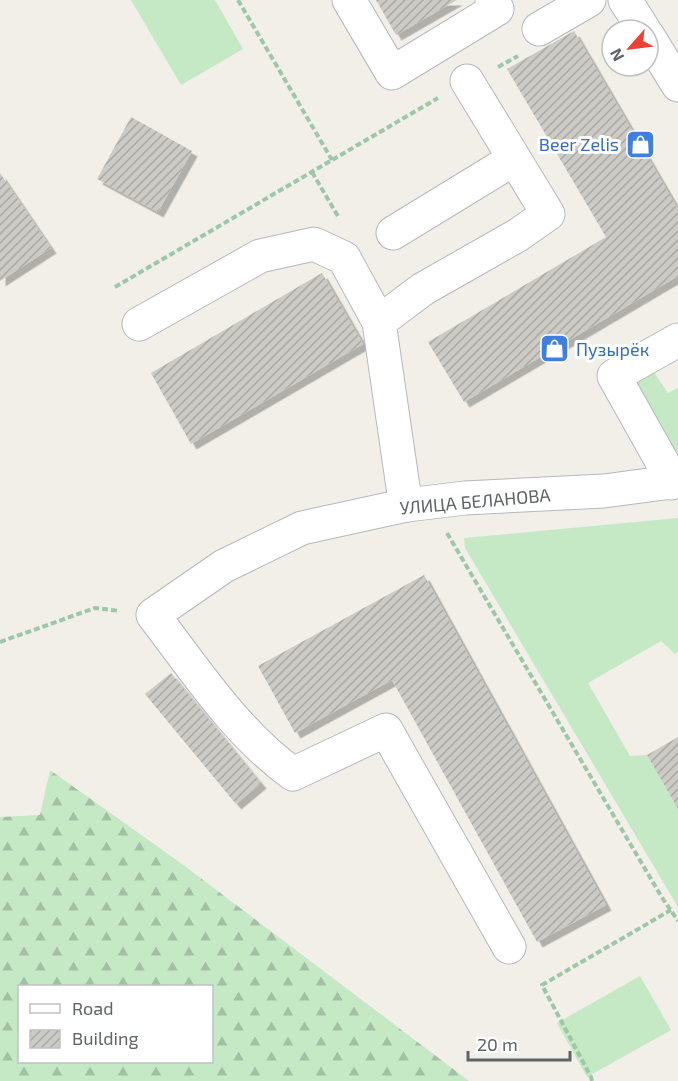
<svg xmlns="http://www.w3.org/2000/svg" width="678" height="1081" font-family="'Exo 2',sans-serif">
  <defs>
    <pattern id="forest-firs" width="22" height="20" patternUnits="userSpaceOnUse" patternTransform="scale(1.5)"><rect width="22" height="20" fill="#c5e8c5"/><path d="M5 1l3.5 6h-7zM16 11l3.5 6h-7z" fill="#a3c0a4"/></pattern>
    <pattern id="building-hatch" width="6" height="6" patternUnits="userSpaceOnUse" patternTransform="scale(1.5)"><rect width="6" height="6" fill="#cccac5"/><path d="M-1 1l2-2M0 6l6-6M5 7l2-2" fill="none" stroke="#a9a8a4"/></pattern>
    <filter id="shadow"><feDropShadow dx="5.5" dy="5.5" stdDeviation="0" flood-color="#0004"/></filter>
  </defs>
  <rect width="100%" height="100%" fill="#f1efe8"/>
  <!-- grass -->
  <g fill="#c5e8c5">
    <polygon points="131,0 215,0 243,49 181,85"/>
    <polygon points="651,368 668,393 678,388 678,454 671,454 634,387 637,377"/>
    <polygon points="678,518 678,652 675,654 661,641 588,683 630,756 647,755 678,809 678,907 465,548 464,538"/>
    <polygon points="640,976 671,1030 587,1077 557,1023"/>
  </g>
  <!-- forest -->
  <path fill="url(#forest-firs)" fill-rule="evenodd" d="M50 770 182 864 469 1081H0V817L40 815ZM20 986H212V1062H20Z"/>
  <!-- building -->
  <g fill="url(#building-hatch)" filter="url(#shadow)">
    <polygon points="376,0 457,0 396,35"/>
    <polygon points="574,31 678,209 678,276 464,402 428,342 606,237 507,69"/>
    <polygon points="131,117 192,151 158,212 97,179"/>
    <polygon points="0,173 51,248 0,281"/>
    <polygon points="322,273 363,344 191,444 151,373"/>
    <polygon points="424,575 606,905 537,942 392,680 295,733 258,666"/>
    <polygon points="171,673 261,783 236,804 145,694"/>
    <polygon points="678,737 678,809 647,755"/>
  </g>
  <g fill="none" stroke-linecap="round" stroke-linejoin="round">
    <defs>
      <g id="minor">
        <polyline points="349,0 392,73 497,9 492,0"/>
        <polyline points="625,0 644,30"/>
        <polyline points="539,29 589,0"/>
        <polyline points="648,36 678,85"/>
        <polyline points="393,233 514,159"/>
        <polyline points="139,324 260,256 314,244 344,258 379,322"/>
        <polyline points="671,483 665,467 614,376 678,340"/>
        <polyline points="407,505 403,487 379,322 423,289 518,235 548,214 467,81"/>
        <path d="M509 947 386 730 293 774C236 733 196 671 153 615L224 566 302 528 407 505 465 498 604 491 678 481"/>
      </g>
    </defs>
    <!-- minor casing -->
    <use href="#minor" stroke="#b5b8bc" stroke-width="35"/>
    <!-- path -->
    <g stroke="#9cc7a9" stroke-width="4" stroke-dasharray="6 3" stroke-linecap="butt">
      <polyline points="238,0 332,160"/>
      <polyline points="498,67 518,56"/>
      <polyline points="312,172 339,218"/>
      <polyline points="115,287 438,98"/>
      <polyline points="447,533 661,896 678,921"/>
      <polyline points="0,642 95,608 120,611"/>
      <polyline points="592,1081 591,1077 542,985 671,910"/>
    </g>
    <!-- minor -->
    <use href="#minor" stroke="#fff" stroke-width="33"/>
  </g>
  <!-- icons -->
  <defs>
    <symbol id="shop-square" viewBox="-11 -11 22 22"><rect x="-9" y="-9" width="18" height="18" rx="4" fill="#3f7fe0" stroke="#fff"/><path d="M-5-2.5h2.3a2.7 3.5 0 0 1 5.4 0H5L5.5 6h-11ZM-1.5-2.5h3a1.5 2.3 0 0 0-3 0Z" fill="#fff"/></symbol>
  </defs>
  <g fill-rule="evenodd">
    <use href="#shop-square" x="624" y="128" width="33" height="33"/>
    <use href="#shop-square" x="538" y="332" width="33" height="33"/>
  </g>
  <g text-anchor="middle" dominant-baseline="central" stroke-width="6" stroke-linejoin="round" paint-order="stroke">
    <!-- shop labels -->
    <g font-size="18" fill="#366cbe" stroke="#fff" text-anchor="end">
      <text x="619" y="144">Beer Zelis</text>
      <text x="576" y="349" text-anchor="start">Пузырёк</text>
    </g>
    <!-- street labels -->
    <g font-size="18" fill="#5f6368" stroke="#fff">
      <text transform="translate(475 501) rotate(-5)">УЛИЦА БЕЛАНОВА</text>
    </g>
  </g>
  <!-- legend -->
  <rect x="18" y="985" width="195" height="78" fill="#ffffff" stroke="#bfc1c3" stroke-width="1.5"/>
  <rect x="30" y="1004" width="30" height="9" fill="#ffffff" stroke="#bfc1c3" stroke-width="1.5"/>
  <text x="72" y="1015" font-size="18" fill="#5f6368">Road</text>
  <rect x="30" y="1030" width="30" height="18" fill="url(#building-hatch)" stroke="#bfc1c3" stroke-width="1.5"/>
  <text x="72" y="1045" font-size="18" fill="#5f6368">Building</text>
  <!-- north arrow -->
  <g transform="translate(630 48) rotate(242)"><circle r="28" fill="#ffffff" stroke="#bfc1c3" stroke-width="1.5"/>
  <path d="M0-4.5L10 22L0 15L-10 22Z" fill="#ea4335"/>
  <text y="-9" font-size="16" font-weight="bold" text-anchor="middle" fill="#5f6368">N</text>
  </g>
  <!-- scale -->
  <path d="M468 1051v9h102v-9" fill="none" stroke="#5f6368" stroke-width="3"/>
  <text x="477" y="1051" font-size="18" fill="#5f6368" stroke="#ffffff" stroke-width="4.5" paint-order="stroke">20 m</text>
</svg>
